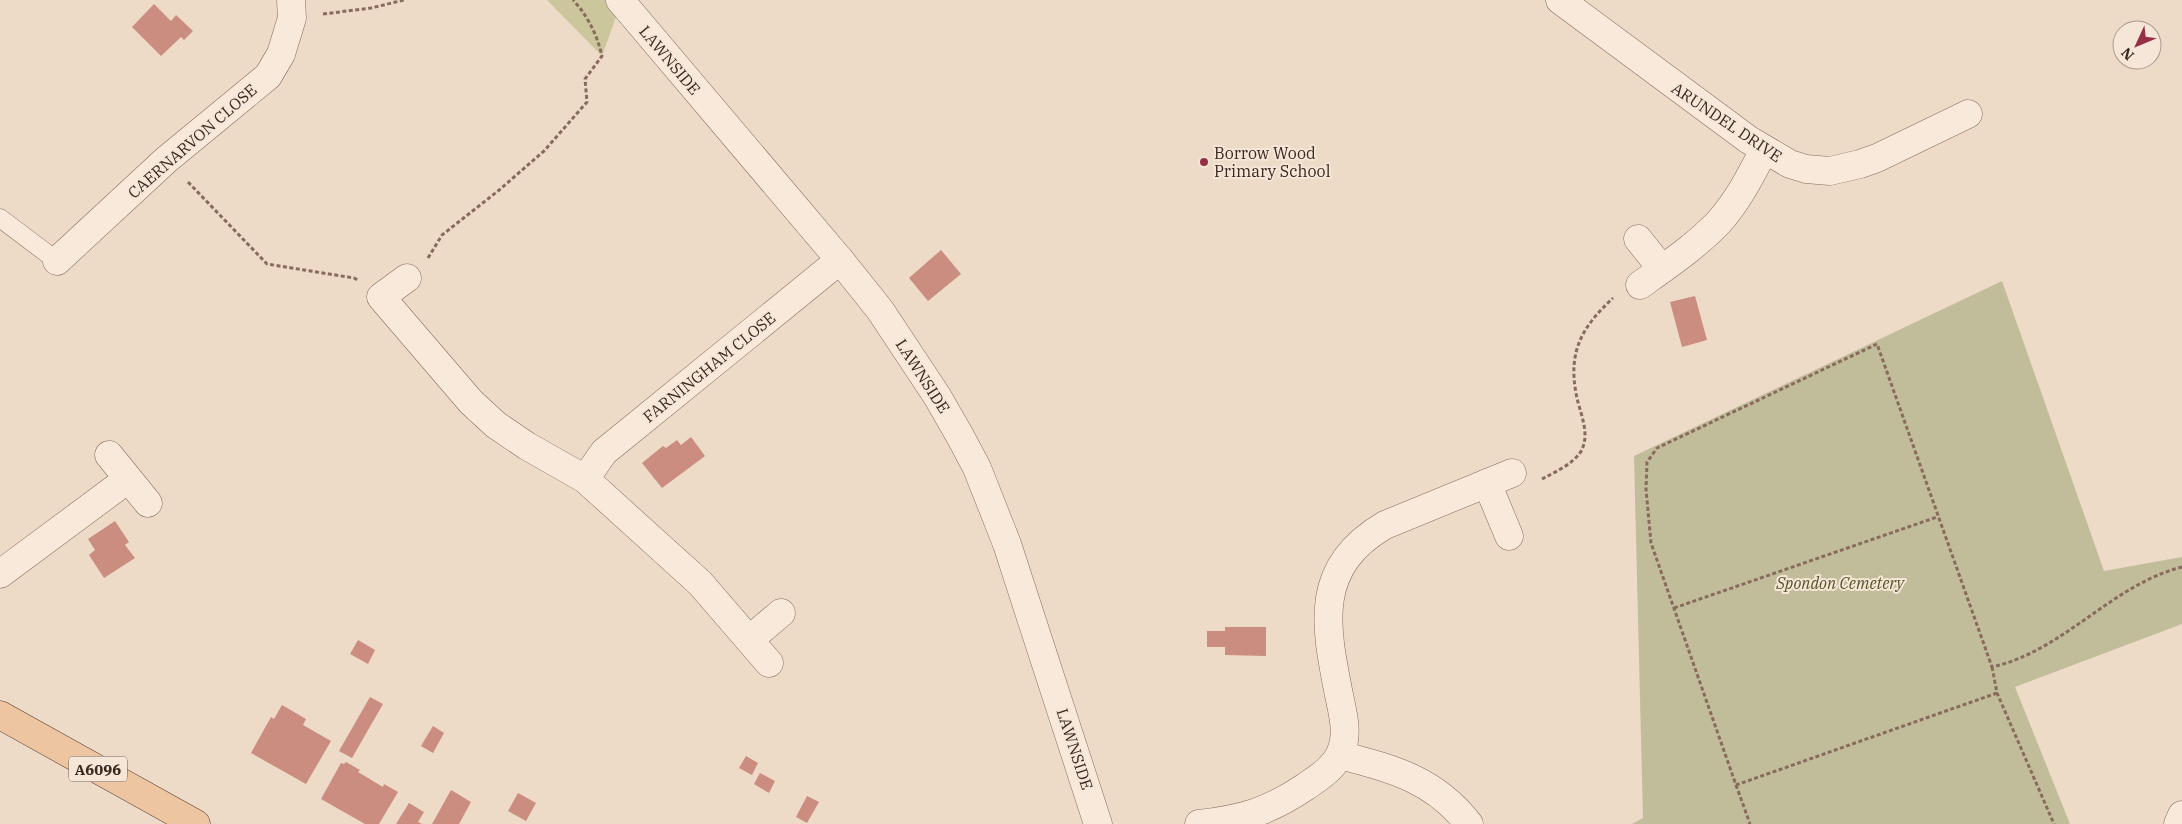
<svg xmlns="http://www.w3.org/2000/svg" width="2182" height="824" font-family="'IBM Plex Serif',serif">
  <rect width="100%" height="100%" fill="#eddac7"/>
  <!-- green -->
  <polygon fill="#cbc69b" points="547,0 605,0 616,17 602,56"/>
  <!-- cemetery -->
  <polygon fill="#c1bd9a" points="2002,281 2104,571 2182,557 2182,624 2015,687 2070,824 1632,824 1643,818 1634,456"/>
  <!-- building -->
  <g fill="#ca8d7f">
    <polygon points="154,4 171,21 176,15 193,31 184,40 181,37 161,56 132,27"/>
    <polygon points="941,250 961,274 928,301 909,278"/>
    <polygon points="1695,296 1707,340 1682,347 1670,302"/>
    <polygon points="691,437 705,456 662,488 642,463 663,446 666,448 677,440 681,445"/>
    <polygon points="115,521 129,542 125,545 135,558 104,578 89,555 95,550 88,539"/>
    <polygon points="1225,627 1266,627 1266,656 1225,655 1225,647 1207,647 1207,631 1225,631"/>
    <polygon points="358,640 375,650 368,664 350,654"/>
    <polygon points="370,697 383,704 352,758 339,751"/>
    <polygon points="282,705 306,719 303,725 331,741 306,784 251,753 271,717 274,719"/>
    <polygon points="433,726 444,733 433,753 421,746"/>
    <polygon points="746,756 758,763 752,775 739,768"/>
    <polygon points="346,762 360,770 358,772 383,787 384,784 398,792 379,824 365,824 321,799 341,763 344,764"/>
    <polygon points="760,773 775,781 769,793 754,784"/>
    <polygon points="451,790 471,802 459,824 432,824"/>
    <polygon points="518,793 536,803 526,821 508,811"/>
    <polygon points="807,796 819,802 807,823 796,817"/>
    <polygon points="409,803 424,812 418,822 422,824 396,824"/>
  </g>
  <g fill="none" stroke-linecap="round" stroke-linejoin="round">
    <defs>
      <polyline id="service" points="0,218 57,261"/>
      <g id="minor">
        <polyline points="620,0 840,260 880,310 937,396 960,436 977,468 1007,544 1098,824"/>
        <polyline points="1560,0 1749,140 1790,164 1806,169 1830,171 1860,164 1877,158 1968,114"/>
        <polyline points="1638,239 1662,269"/>
        <polyline points="57,261 166,160 268,76 281,54 292,18 291,0"/>
        <polyline points="407,278 381,297 471,402 496,425 527,446 585,479 700,583 769,663"/>
        <path d="M1640 285C1668 265 1696 246 1719 222 1738 201 1751 175 1764 150"/>
        <polyline points="109,455 148,503"/>
        <polyline points="585,479 604,452 840,260"/>
        <polyline points="1487,483 1509,536"/>
        <polyline points="0,574 128,479"/>
        <polyline points="749,640 781,613"/>
        <path d="M1340 755C1393 769 1434 779 1469 824"/>
        <path d="M1199 824C1242 819 1268 812 1305 787 1318 778 1333 769 1340 754 1349 735 1343 714 1339 695 1325 625 1313 567 1385 525L1512 473"/>
      </g>
      <polyline id="tertiary" points="2178,824 2182,815"/>
      <polyline id="primary" points="0,715 196,824"/>
    </defs>
    <!-- service casing -->
    <use href="#service" stroke="#896b5d" stroke-width="19"/>
    <!-- minor casing -->
    <use href="#minor" stroke="#896b5d" stroke-width="29"/>
    <!-- tertiary casing -->
    <use href="#tertiary" stroke="#896b5d" stroke-width="29"/>
    <!-- primary casing -->
    <use href="#primary" stroke="#573a31" stroke-width="29"/>
    <!-- path -->
    <g stroke="#896b5d" stroke-width="3" stroke-dasharray="4 2.5" stroke-linecap="butt">
      <polyline points="323,14 371,8 404,0"/>
      <polyline points="188,182 267,264 354,278 358,280"/>
      <path d="M428 258 442 235 498 191 544 151 587 102 585 79 602 56C597 35 588 16 573 0"/>
      <path d="M1542 479C1555 472 1571 465 1580 453 1592 434 1579 412 1576 393 1568 350 1583 326 1613 298"/>
      <polyline points="1674,608 1937,517"/>
      <polyline points="1992,667 1997,693 2054,824"/>
      <path d="M1997 693 1736 785 1651 543 1646 489 1647 462 1657 448 1877 344 1992 667C2064 651 2111 585 2182 567"/>
      <polyline points="1736,785 1750,824"/>
    </g>
    <!-- service -->
    <use href="#service" stroke="#f8e9db" stroke-width="18"/>
    <!-- minor -->
    <use href="#minor" stroke="#f8e9db" stroke-width="28"/>
    <!-- tertiary -->
    <use href="#tertiary" stroke="#f8e9db" stroke-width="28"/>
    <!-- primary -->
    <use href="#primary" stroke="#eec5a1" stroke-width="28"/>
  </g>
  <!-- markers -->
  <circle fill="#962f46" stroke="#f5e6d7" stroke-width="2" cx="1204" cy="162" r="5"/>
  <g text-anchor="middle" dominant-baseline="central" stroke-width="4" stroke-linejoin="round" paint-order="stroke">
    <!-- shield labels -->
    <rect fill="#f5e6d7" stroke="#716057" stroke-width="1" x="69" y="756.5" width="58" height="25" rx="4"/>
    <g font-size="15" font-weight="bold" fill="#392720">
      <text x="98" y="769">A6096</text>
    </g>
    <!-- street labels -->
    <g font-size="16" fill="#392720" stroke="#f5e6d7">
      <text transform="translate(670 60) rotate(50)">LAWNSIDE</text>
      <text transform="translate(1727 122) rotate(34)">ARUNDEL DRIVE</text>
      <text transform="translate(192 141) rotate(-41)">CAERNARVON CLOSE</text>
      <text transform="translate(709 367) rotate(-39)">FARNINGHAM CLOSE</text>
      <text transform="translate(923 376) rotate(57)">LAWNSIDE</text>
      <text transform="translate(1075 749) rotate(72)">LAWNSIDE</text>
    </g>
    <!-- poi labels -->
    <g font-size="16" fill="#392720" stroke="#f5e6d7" text-anchor="start">
      <text x="1214" y="153">Borrow Wood<tspan x="1214" dy="18">Primary School</tspan></text>
    </g>
    <!-- park labels -->
    <g font-size="16" font-style="italic" fill="#545528" stroke="#f5e6d7">
      <text x="1840" y="583">Spondon Cemetery</text>
    </g>
  </g>
  <!-- north arrow -->
  <g transform="translate(2137 45) rotate(226)"><circle r="24" fill="#f5e6d7" stroke="#aa9a8e"/>
  <path d="M0-4L9 19L0 12L-9 19Z" fill="#962f46"/>
  <text y="-8" font-size="14" font-weight="bold" text-anchor="middle" fill="#392720">N</text>
  </g>
</svg>
